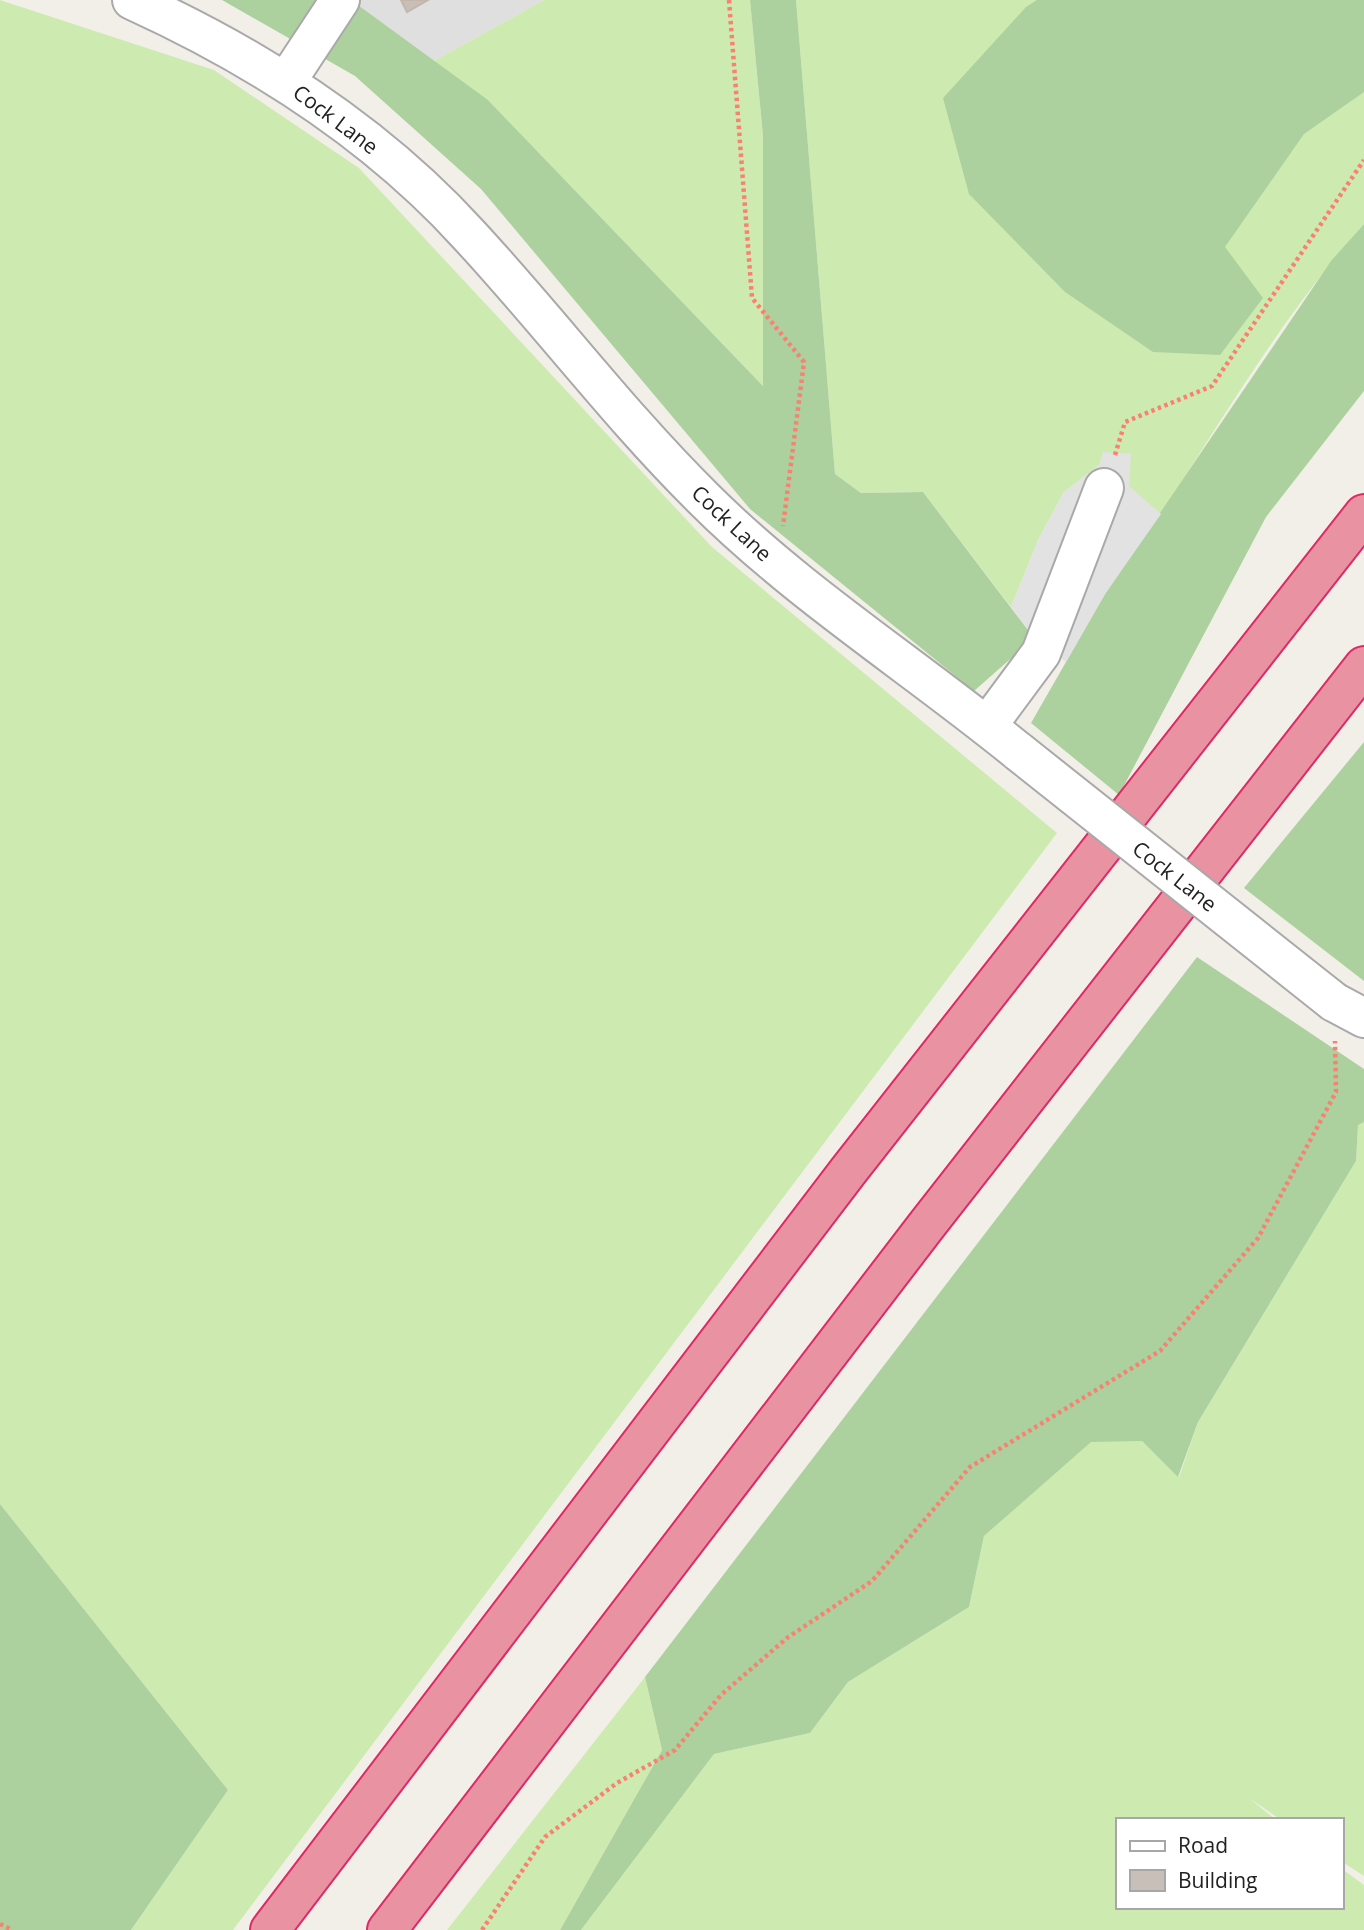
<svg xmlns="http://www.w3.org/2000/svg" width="1364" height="1930" font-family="'Open Sans',sans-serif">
  <rect width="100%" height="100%" fill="#f2efe9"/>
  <!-- residential -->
  <polygon fill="#e0dfdf" points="326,0 544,0 432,62"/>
  <!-- grass -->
  <g fill="#cdebb0">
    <polygon points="0,0 214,70 359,168 712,547 1057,833 233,1930 131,1930 228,1790 0,1504"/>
    <polygon points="544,0 750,0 763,136 764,387 488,100 432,62"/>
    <path d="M796 0H1364V224C1286 311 1224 416 1161 514L1099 465 1064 492 1039 538 1011 607 923 492 861 493 835 474Z"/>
    <polygon points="1364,1122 1364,1876 1341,1861 1341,1820 1281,1820 1249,1798 1276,1820 1117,1820 1117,1907 1341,1907 1341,1868 1364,1885 1364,1930 581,1930 714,1754 810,1733 848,1682 969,1607 984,1536 1091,1441 1142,1441 1179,1477 1198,1422 1356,1161 1358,1124"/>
    <polygon points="645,1677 662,1750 560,1930 447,1930"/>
  </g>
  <!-- forest -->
  <g fill="#add19e">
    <polygon points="222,0 351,0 488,100 763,386 763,136 750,0 796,0 835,474 861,493 923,492 1034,638 974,691 750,509 481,189 355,76"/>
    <polygon points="1037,0 1364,0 1364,92 1304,134 1225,247 1263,298 1220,355 1153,352 1065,292 969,194 943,98 1026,7"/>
    <polygon points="1364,224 1364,391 1266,517 1119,795 1031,723 1105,594 1331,261"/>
    <polygon points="1364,742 1364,981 1244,888"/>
    <polygon points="1197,957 1364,1069 1364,1122 1358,1125 1356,1161 1198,1422 1178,1477 1142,1441 1091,1442 984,1536 969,1607 848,1682 810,1733 714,1754 581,1930 560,1930 662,1750 645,1677"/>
    <polygon points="0,1504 228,1790 131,1930 0,1930"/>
  </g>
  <!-- parking -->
  <polygon fill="#e2e2e2" points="1103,452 1131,454 1129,486 1161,514 1105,594 1066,662 1034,638 1011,607 1039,538 1064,492 1099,465"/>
  <!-- building -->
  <polygon fill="#c7bfb8" stroke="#c4b6ab" stroke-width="2" points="401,0 428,0 407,12"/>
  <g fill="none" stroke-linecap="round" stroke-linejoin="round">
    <defs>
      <g id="minor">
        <path d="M132 0C257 57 375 132 468 234 548 320 619 415 703 498 798 593 915 667 1019 752"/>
        <polyline points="286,82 340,0"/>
        <polyline points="987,726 1041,653 1104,488"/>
        <polyline points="1334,1002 1364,1018"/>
      </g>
      <g id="highway">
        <polyline points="270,1930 849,1170 1364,514"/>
        <polyline points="387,1930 926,1226 1364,666"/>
      </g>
    </defs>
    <!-- minor casing -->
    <use href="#minor" stroke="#a9a9a9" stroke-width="42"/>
    <!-- highway casing -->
    <use href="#highway" stroke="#dc2a67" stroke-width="42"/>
    <!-- path -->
    <g stroke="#fa8072" stroke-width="4.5" stroke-dasharray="3.5 3.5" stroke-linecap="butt">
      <polyline points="729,0 752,298 804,362 783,526"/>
      <polyline points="1115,455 1125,422 1212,386 1364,160"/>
      <polyline points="0,1924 12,1930"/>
      <polyline points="482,1930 545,1837 617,1783 675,1750 721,1695 787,1638 872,1581 970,1467 1160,1351 1258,1238 1336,1092 1335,1041"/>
    </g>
    <!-- minor -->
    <use href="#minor" stroke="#fff" stroke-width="38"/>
    <!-- highway -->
    <use href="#highway" stroke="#e892a2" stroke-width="38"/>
    <defs>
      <polyline id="minor-bridge" points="1019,752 1334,1002"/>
    </defs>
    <!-- minor-bridge casing -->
    <use href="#minor-bridge" stroke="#a9a9a9" stroke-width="42" stroke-linecap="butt"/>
    <!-- minor-bridge -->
    <use href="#minor-bridge" stroke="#fff" stroke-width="38"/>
  </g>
  <g text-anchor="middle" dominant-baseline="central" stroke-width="5" stroke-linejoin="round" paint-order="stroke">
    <!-- street labels -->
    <g font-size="21" fill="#222" stroke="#fff">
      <text transform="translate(336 119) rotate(37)">Cock Lane</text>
      <text transform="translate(732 523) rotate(43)">Cock Lane</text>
      <text transform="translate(1175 876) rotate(38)">Cock Lane</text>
    </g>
  </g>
  <!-- legend -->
  <rect x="1116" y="1818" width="228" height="91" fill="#ffffff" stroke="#a7a7a7" stroke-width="2"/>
  <rect x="1130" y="1841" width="35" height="10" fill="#ffffff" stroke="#a7a7a7" stroke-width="2"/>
  <text x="1178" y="1853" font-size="21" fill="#222222">Road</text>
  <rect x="1130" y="1870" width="35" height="21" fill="#c7bfb8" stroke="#a7a7a7" stroke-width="2"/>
  <text x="1178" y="1888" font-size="21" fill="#222222">Building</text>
</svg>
